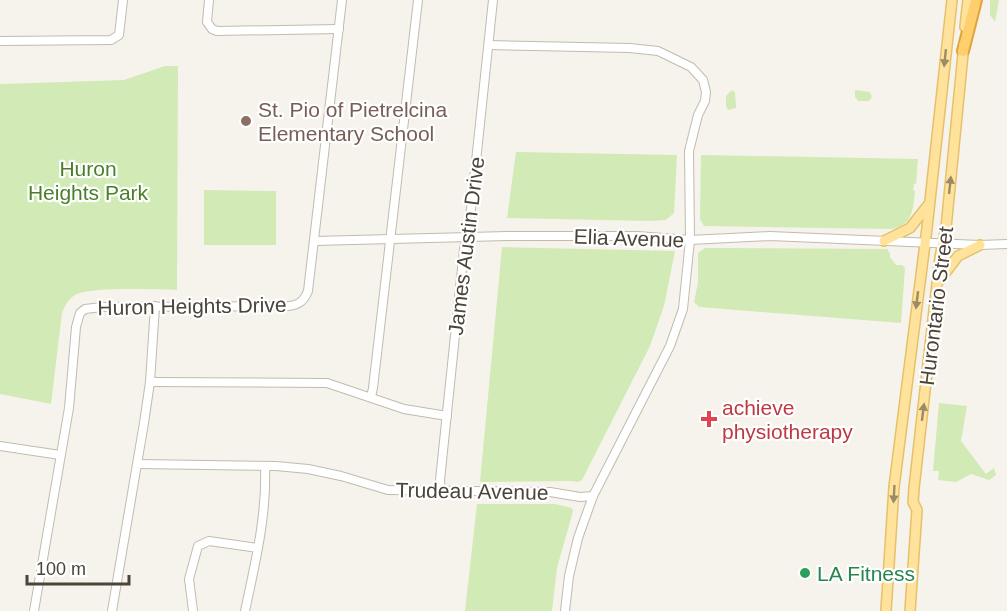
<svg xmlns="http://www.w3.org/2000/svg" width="1007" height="611" font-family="Helvetica,sans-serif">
  <rect width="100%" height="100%" fill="#f6f3ec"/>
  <!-- green -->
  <g fill="#d2eab5">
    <polygon points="990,0 999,0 995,22 990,15"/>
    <path d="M165 66H178L177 290C154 290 94 286 75 295 68 299 65 306 62 313L51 404 0 394V84L124 80Z"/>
    <polygon points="732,90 735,92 736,108 728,110 726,106 726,96"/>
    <polygon points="855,90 870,92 872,97 869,101 858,101 855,97"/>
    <polygon points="516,152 677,155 674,213 666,220 651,221 507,218"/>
    <path d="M701 155 918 159 916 184H914L913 190 915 191C913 209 913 225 892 229L704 226 700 219Z"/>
    <polygon points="204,190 276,191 276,245 204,245"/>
    <polygon points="502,247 675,251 664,306 650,346 582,480 578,482 570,481 480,482"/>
    <polygon points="705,248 887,249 890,253 890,257 896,265 902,265 905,268 901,323 699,307 694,302 698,283 698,253"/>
    <polygon points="939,403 967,406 961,441 986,474 994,468 996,475 989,480 971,474 956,482 938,480 939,471 933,471"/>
    <polygon points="477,504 555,504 572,508 573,511 557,568 552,611 465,611"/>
  </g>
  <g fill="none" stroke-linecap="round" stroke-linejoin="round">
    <defs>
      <g id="minor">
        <polyline points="209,0 207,22 212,29 217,31 339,29"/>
        <polyline points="0,41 111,40 119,35 123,0"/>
        <polyline points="489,45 630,48 658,51 691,67 703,80 706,92 705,101 698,115 689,151 690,240 683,309 670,346 593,496 578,538 569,576 565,611"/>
        <polyline points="315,241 507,236 637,236 690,240 770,236 980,245 1007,244"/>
        <polyline points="150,382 327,383 404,409 447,416"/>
        <polyline points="371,397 373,388 418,0"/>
        <polyline points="0,446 60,455"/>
        <polyline points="138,464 276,466 308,469 341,476 388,490 550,492 580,497 593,496"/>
        <polyline points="441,492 440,480 464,249 469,228 493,0"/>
        <path d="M34 611 69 408 76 327 80 313 85 309 102 307 288 306C299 305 304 301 308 291L342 0"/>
        <polyline points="112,611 144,423 150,382 155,306"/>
        <polyline points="193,611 189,579 198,546 209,541 258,548"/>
        <path d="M245 611C255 564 267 515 265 467"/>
      </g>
      <g id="major">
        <polyline points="965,27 968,0"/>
        <polyline points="884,241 910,228 929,204"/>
        <polyline points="940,280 958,256 980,245"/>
        <polyline points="886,611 894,487 927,228 952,0"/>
        <polyline points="910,611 917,510 913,502 914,488 940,257 946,228 964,44"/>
      </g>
      <polyline id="highway" points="963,51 976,0"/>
    </defs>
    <!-- minor casing -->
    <use href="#minor" stroke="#c2bbae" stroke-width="10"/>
    <!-- major casing -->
    <use href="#major" stroke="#e6c16a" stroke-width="12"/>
    <!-- highway casing -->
    <use href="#highway" stroke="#e0a43c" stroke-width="14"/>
    <!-- minor -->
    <use href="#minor" stroke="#fff" stroke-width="8"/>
    <!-- major -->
    <use href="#major" stroke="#ffe39c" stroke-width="9"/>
    <!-- highway -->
    <use href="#highway" stroke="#ffcf6e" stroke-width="10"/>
  </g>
  <!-- one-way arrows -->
  <defs><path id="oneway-solid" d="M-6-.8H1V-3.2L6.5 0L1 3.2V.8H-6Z" transform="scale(1.5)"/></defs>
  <g fill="#9c8c66">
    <use href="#oneway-solid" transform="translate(945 58) rotate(96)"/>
    <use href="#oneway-solid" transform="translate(950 185) rotate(-84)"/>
    <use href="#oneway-solid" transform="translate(917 300) rotate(97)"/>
    <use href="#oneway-solid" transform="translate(923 412) rotate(-83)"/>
    <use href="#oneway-solid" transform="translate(894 494) rotate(93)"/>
  </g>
  <!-- markers -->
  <circle fill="#8d6e63" stroke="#fff" stroke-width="2" cx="246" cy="121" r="6"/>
  <path fill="#e0444e" stroke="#fff" stroke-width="2" d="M706 410h6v6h6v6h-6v6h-6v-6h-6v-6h6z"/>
  <circle fill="#2e9e5b" stroke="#fff" stroke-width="2" cx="805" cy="573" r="6"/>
  <g text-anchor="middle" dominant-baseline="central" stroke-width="4.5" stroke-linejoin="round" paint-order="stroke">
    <!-- education labels -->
    <g font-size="21" fill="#785e54" stroke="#fff" text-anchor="start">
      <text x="258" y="109">St. Pio of Pietrelcina<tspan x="258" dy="24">Elementary School</tspan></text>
    </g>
    <!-- park labels -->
    <g font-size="21" fill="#4a7f2a" stroke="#fff">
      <text x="88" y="168">Huron<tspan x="88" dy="24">Heights Park</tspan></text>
    </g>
    <!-- street labels -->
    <g font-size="21" fill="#4b4439" stroke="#fff">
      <text transform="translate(629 238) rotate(2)">Elia Avenue</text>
      <text transform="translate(466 246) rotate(-83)">James Austin Drive</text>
      <text transform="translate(192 306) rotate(-1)">Huron Heights Drive</text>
      <text transform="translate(936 306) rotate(-83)">Hurontario Street</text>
      <text transform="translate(472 491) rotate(1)">Trudeau Avenue</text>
    </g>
    <!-- health labels -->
    <g font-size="21" fill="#be3a42" stroke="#fff" text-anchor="start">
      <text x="722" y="407">achieve<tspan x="722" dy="24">physiotherapy</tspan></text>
    </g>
    <!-- leisure labels -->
    <g font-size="21" fill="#27864d" stroke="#fff" text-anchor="start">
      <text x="817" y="573">LA Fitness</text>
    </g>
  </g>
  <!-- scale -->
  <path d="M27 575v9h102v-9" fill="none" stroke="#4b4439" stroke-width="3"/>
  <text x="36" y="575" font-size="18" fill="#4b4439" stroke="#ffffff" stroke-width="4.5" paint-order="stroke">100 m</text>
</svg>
